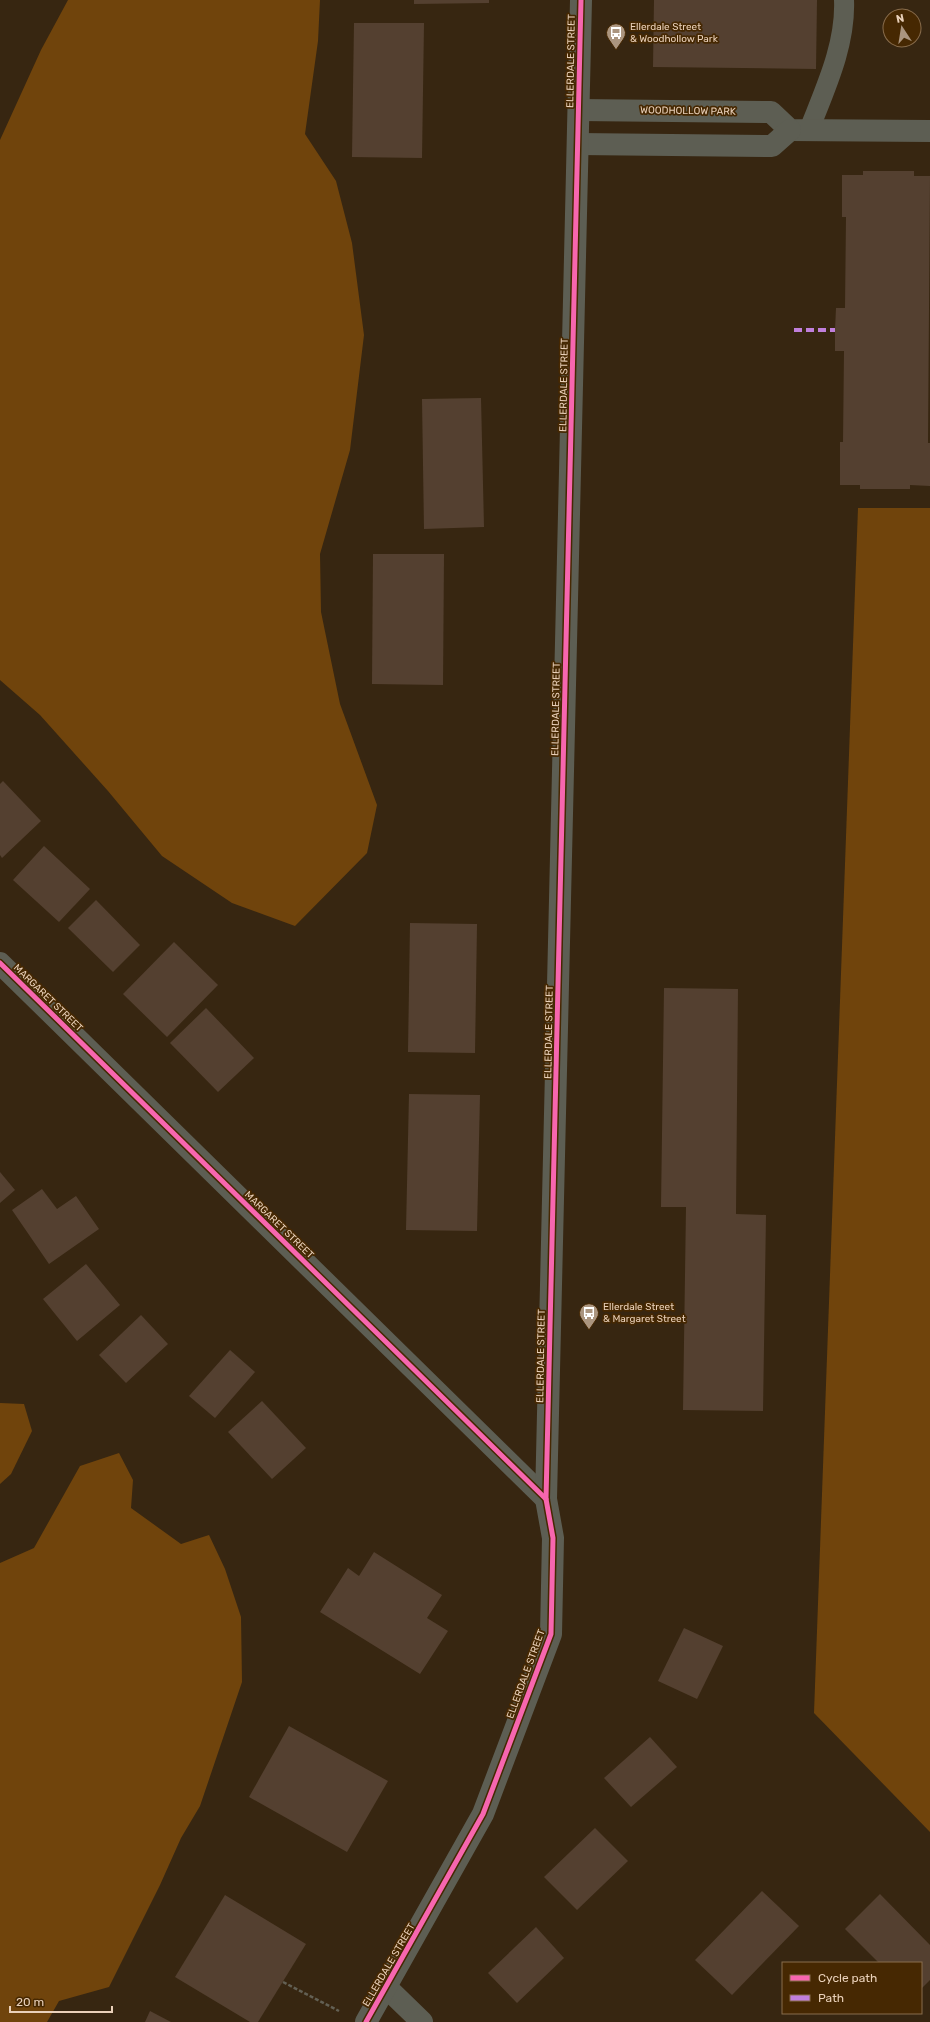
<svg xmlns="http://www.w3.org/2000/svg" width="930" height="2022" font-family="Rubik,sans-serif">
  <rect width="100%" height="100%" fill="#372611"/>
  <!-- green -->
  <g fill="#70440c">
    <polygon points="68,0 320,0 318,41 305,134 336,181 352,243 364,335 350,450 320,554 321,612 340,704 377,805 367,853 295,926 232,903 162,856 108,791 40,715 0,680 0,140 41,50"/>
    <polygon points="858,508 930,508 930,1832 814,1713"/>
    <polygon points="0,1403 24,1404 32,1431 11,1474 0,1484"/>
    <polygon points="119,1453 133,1480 131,1508 181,1544 209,1535 225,1569 241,1617 242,1682 200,1806 181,1838 160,1885 109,1987 59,2001 47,2022 0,2022 0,1563 34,1548 80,1466"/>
  </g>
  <!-- building -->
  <g fill="#544030">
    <polygon points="414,0 489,0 489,3 414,4"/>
    <polygon points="654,0 817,0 816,69 653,67"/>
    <polygon points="354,23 424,23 422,158 352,157"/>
    <polygon points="863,171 914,171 914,176 930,176 928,443 930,443 930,486 910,485 910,489 860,489 860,485 840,485 840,442 843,442 844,351 835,351 835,330 836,308 845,308 846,217 842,217 842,175 863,175"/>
    <polygon points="481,398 484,527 424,529 422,399"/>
    <polygon points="373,554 444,554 443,685 372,684"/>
    <polygon points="3,781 41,821 2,858 0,855 0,784"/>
    <polygon points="44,846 90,889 59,922 13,880"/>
    <polygon points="96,900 140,945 113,972 68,928"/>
    <polygon points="410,923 477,924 475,1053 408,1052"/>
    <polygon points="174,942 218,985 167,1037 123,994"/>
    <polygon points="664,988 738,989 736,1214 766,1215 763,1411 683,1410 686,1207 661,1207"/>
    <polygon points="206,1008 254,1058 218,1092 170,1043"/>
    <polygon points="409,1094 480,1095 477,1231 406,1230"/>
    <polygon points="0,1172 15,1190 0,1203"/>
    <polygon points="42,1189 57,1209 76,1196 99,1229 49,1264 12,1210"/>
    <polygon points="86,1264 120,1305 77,1341 43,1299"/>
    <polygon points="141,1315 168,1344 126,1383 99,1355"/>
    <polygon points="230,1350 255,1372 215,1418 189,1396"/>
    <polygon points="262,1401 306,1448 272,1479 228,1432"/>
    <polygon points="374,1552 442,1595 427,1618 448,1631 420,1674 320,1612 348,1568 359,1576"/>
    <polygon points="684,1628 723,1646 697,1699 658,1681"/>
    <polygon points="289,1726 388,1781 347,1852 249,1797"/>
    <polygon points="650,1737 677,1767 631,1807 604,1778"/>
    <polygon points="595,1828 628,1861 577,1910 544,1877"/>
    <polygon points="762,1891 799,1926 732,1995 695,1960"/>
    <polygon points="880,1894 930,1945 930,1980 921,1989 921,1963 879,1963 845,1929"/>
    <polygon points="225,1895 306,1944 258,2022 250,2022 175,1977"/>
    <polygon points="536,1927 564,1958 517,2003 488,1973"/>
    <polygon points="150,2011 171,2022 145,2022"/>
  </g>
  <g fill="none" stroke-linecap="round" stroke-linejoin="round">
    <!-- path -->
    <polyline stroke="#636054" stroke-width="2.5" stroke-dasharray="4 2" stroke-linecap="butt" points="283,1982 339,2011"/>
    <!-- service -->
    <path stroke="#5d5e53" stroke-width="20" d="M809 130C825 89 846 45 844 0"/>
    <!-- minor -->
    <g stroke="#5d5e53" stroke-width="22">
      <polyline points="579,110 771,112 790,130 930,131"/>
      <polyline points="578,144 772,146 790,130"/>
      <polyline points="0,963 546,1499"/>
      <polyline points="387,1988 422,2022"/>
      <polyline points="366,2022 483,1814 551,1634 553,1538 546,1499 581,0"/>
    </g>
    <!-- quiet -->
    <polyline stroke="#c07fdc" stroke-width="4" stroke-dasharray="8 4" stroke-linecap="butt" points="794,330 835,330"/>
    <defs>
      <g id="cycleway">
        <polyline points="0,963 546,1499"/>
        <polyline points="366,2022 483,1814 551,1634 553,1538 546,1499 581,0"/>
      </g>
    </defs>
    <!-- cycleway casing -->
    <use href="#cycleway" stroke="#462802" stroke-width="8"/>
    <!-- cycleway -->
    <use href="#cycleway" stroke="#f766af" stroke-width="5"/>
  </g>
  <!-- icons -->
  <defs>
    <symbol id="bus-pin" viewBox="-11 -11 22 30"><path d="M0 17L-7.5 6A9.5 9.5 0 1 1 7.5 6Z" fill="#ab957f" stroke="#462802"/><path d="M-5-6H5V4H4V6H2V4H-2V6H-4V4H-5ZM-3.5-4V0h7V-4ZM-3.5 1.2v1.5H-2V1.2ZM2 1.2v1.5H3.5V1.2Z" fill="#fff"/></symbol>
  </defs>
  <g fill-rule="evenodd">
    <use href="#bus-pin" x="605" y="22" width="22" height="30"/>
    <use href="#bus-pin" x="578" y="1302" width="22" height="30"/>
  </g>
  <g text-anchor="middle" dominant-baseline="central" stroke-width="3.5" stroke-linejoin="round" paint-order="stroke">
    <!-- poi labels -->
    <g font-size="10" fill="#ead1ba" stroke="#462802" text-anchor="start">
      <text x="630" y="27">Ellerdale Street<tspan x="630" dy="12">&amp; Woodhollow Park</tspan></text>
      <text x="603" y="1307">Ellerdale Street<tspan x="603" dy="12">&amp; Margaret Street</tspan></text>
    </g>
    <!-- street labels -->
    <g font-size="10" fill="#ead1ba" stroke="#462802">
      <text transform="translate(571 61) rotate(-89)">ELLERDALE STREET</text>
      <text transform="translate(688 111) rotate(1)">WOODHOLLOW PARK</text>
      <text transform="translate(564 385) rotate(-89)">ELLERDALE STREET</text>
      <text transform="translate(556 709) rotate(-89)">ELLERDALE STREET</text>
      <text transform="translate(48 998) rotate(44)">MARGARET STREET</text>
      <text transform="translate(549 1032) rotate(-89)">ELLERDALE STREET</text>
      <text transform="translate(279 1225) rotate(44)">MARGARET STREET</text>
      <text transform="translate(541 1356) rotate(-89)">ELLERDALE STREET</text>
      <text transform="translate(526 1674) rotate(-70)">ELLERDALE STREET</text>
      <text transform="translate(389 1965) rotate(-60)">ELLERDALE STREET</text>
    </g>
  </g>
  <!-- legend -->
  <rect x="782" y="1962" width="140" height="52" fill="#462802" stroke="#886c4c"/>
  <rect x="790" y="1975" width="20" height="6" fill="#f766af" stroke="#886c4c"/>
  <text x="818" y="1982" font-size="12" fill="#ead1ba">Cycle path</text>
  <rect x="790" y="1995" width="20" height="6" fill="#c07fdc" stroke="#886c4c"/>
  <text x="818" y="2002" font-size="12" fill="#ead1ba">Path</text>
  <!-- north arrow -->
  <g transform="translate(902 28) rotate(348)"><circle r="19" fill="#462802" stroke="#886c4c"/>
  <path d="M0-3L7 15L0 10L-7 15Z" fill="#ab957f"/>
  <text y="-6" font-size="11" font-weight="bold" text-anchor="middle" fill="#ead1ba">N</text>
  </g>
  <!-- scale -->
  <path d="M10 2006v6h102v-6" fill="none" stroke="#ead1ba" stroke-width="2"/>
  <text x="16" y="2006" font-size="12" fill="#ead1ba" stroke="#462802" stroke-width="3" paint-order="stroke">20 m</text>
</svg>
